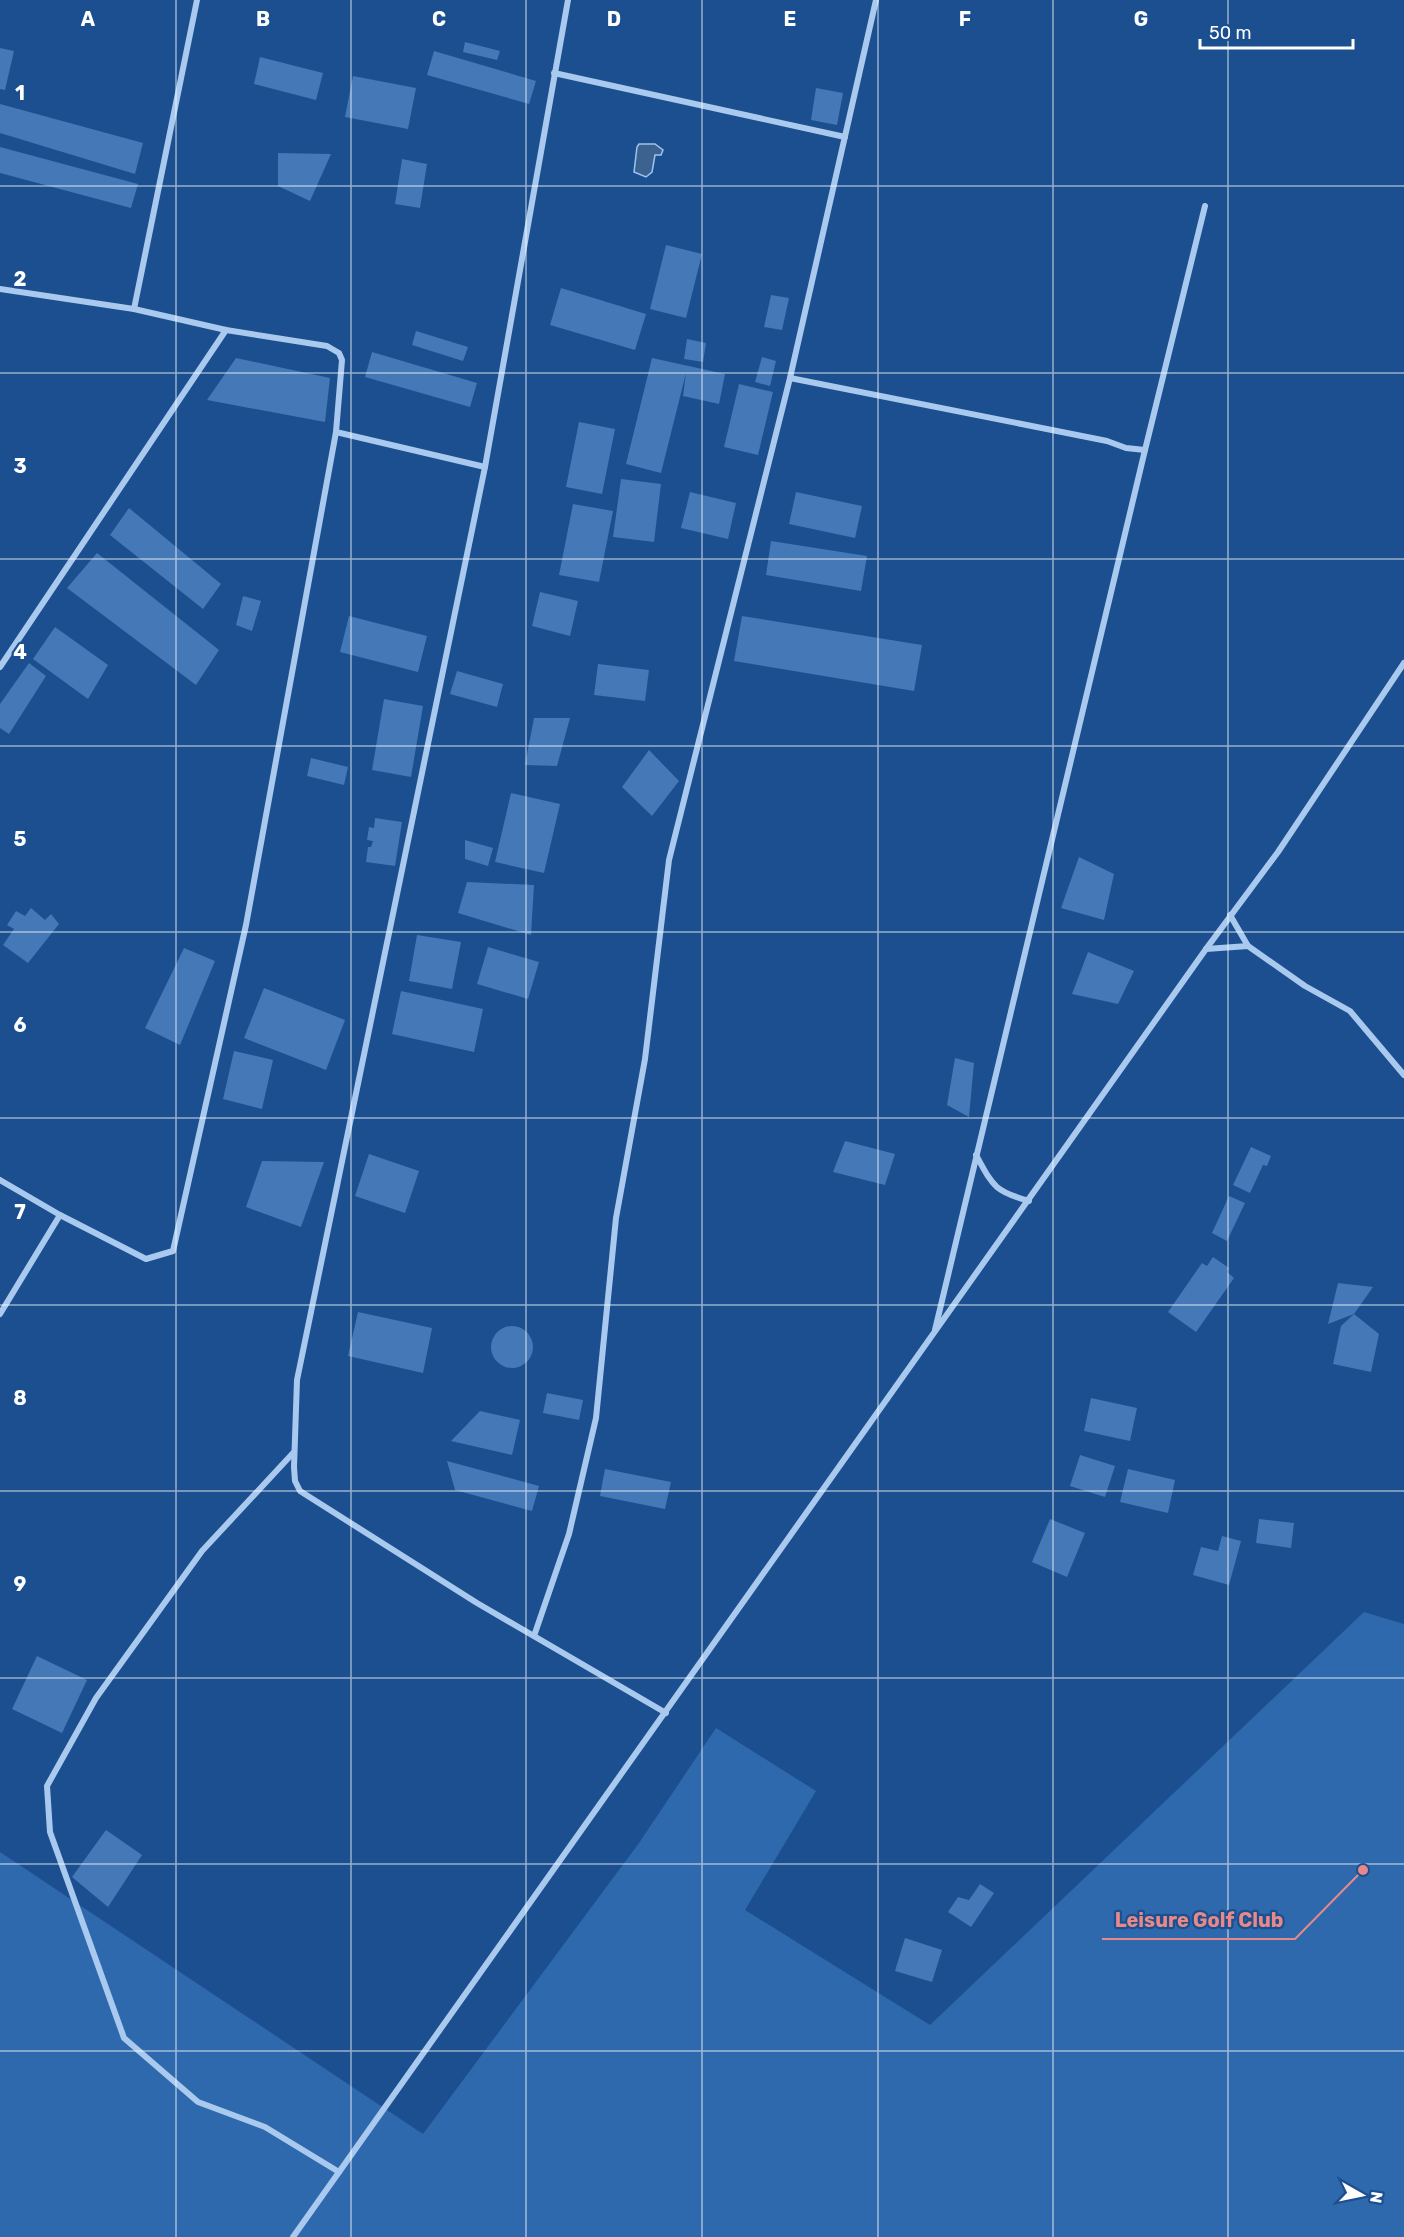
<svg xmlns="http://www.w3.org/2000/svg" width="1404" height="2237" font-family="Rubik,sans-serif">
  <rect width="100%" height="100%" fill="#1b4f8f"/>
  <!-- green -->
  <polygon fill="#2e69ad" points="1364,1612 1404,1624 1404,2237 0,2237 0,1852 423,2134 639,1843 716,1728 816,1791 745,1910 930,2025"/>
  <!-- water -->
  <polygon fill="#3c6290" stroke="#9cc4f0" stroke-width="1.5" points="639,144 655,144 663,150 661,155 655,155 652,172 646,177 634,172 637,147"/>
  <!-- building -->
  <g fill="#4478b7">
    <polygon points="465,42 500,51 497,60 463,52"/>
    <polygon points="0,48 14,51 5,90 0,89"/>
    <polygon points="434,51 536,81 529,104 427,75"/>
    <polygon points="260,57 323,73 316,100 254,84"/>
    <polygon points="353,76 416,88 408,129 345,117"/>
    <polygon points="816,88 843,93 837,125 811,120"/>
    <polygon points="0,104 143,143 135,174 0,133"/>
    <polygon points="0,147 138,184 131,208 0,173"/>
    <polygon points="278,153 331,154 310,201 278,186"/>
    <polygon points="402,159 427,164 420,208 395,204"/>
    <polygon points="666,245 702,254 686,318 650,309"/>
    <polygon points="561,288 646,314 635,350 550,325"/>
    <polygon points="771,295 789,298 782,330 764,327"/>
    <polygon points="416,331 468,347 463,361 412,345"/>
    <polygon points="687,339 706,343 703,362 684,359"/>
    <polygon points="372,352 477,383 470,407 365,377"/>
    <polygon points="762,357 776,361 770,386 755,382"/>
    <polygon points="236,358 330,378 325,422 207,400"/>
    <polygon points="652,358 725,374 719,404 683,396 686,373 661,473 626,464"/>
    <polygon points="739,384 773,392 758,455 724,447"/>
    <polygon points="579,422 615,429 602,494 566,487"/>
    <polygon points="621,479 661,484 654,542 613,537"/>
    <polygon points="690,492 736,503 728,539 681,528"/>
    <polygon points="796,492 862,506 855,538 789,524"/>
    <polygon points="573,504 613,511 599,582 559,575"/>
    <polygon points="129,508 221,584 203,609 110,535"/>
    <polygon points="771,541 867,556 861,591 766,575"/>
    <polygon points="97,553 219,650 196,685 67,588"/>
    <polygon points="540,592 578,601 570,636 532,626"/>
    <polygon points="243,596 261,601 252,631 236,625"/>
    <polygon points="349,616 427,636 418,672 340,652"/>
    <polygon points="742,616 922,645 914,691 734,661"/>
    <polygon points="55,627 108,665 88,699 33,659"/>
    <polygon points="29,663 46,676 9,734 0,728 0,704"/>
    <polygon points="598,664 649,670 645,701 594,695"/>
    <polygon points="457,671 503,684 497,707 450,694"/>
    <polygon points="384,699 423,706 411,777 372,770"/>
    <polygon points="534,718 570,718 557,766 525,765"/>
    <polygon points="649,750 679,781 652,816 622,787"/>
    <polygon points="311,758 348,767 344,785 307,776"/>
    <polygon points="511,793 560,804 544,873 495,862"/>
    <polygon points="375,818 402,822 395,866 366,862 368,847 371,847 373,841 367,840 369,827 374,828"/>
    <polygon points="465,840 493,848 488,866 465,859"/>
    <polygon points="1079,857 1114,874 1104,920 1061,908"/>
    <polygon points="467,882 534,885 531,935 458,913"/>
    <polygon points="31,908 45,920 51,914 59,924 28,963 3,945 14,929 7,925 16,911 25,916"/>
    <polygon points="417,935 461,942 452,989 409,981"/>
    <polygon points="488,947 539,962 528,999 477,984"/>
    <polygon points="184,948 215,961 180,1045 145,1028"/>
    <polygon points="1088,952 1134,971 1118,1004 1072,994"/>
    <polygon points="264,988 345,1020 326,1070 244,1038"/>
    <polygon points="401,991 483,1009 474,1052 392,1034"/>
    <polygon points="234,1051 273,1060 262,1109 223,1099"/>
    <polygon points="955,1058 974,1063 969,1117 947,1105"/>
    <polygon points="845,1141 895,1154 885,1185 833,1172"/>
    <polygon points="1251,1147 1271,1156 1267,1166 1263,1165 1250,1193 1233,1185"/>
    <polygon points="369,1154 419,1171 405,1213 355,1196"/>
    <polygon points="262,1161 324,1162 301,1227 246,1207"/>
    <polygon points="1229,1196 1245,1203 1227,1241 1212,1233"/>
    <polygon points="1213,1257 1229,1268 1227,1272 1234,1278 1196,1332 1168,1312 1202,1263 1207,1266"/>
    <polygon points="1338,1283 1373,1287 1354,1314 1328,1324"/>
    <polygon points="358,1312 432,1328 423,1373 348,1356"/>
    <polygon points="1354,1314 1379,1334 1371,1372 1333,1364 1341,1326"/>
    <circle cx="512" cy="1347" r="21"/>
    <polygon points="547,1393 583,1400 579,1420 543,1413"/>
    <polygon points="1091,1398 1137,1408 1130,1441 1084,1431"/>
    <polygon points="480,1411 520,1420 512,1455 451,1441"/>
    <polygon points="1080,1455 1115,1466 1105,1497 1070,1486"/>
    <polygon points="447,1461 539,1486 532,1511 455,1490"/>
    <polygon points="605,1469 671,1482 665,1509 600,1496"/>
    <polygon points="1128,1469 1175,1480 1168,1513 1120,1502"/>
    <polygon points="1050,1519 1085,1533 1067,1577 1032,1562"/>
    <polygon points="1259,1519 1294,1523 1291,1548 1256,1543"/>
    <polygon points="1222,1536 1241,1541 1229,1585 1193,1575 1201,1547 1218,1551"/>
    <polygon points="37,1656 87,1680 62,1733 12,1709"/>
    <polygon points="106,1830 142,1855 108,1907 72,1877"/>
    <polygon points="980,1884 994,1893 971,1927 948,1912 958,1897 969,1900"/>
    <polygon points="905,1938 942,1950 932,1982 895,1971"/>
  </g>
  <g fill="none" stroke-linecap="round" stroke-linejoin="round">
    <!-- minor -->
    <g stroke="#a9c9ee" stroke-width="6">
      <polyline points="568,0 485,467 297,1380 294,1467 295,1481 300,1491 477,1603 666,1713"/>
      <polyline points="554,73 845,137"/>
      <polyline points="0,289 134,309 226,330 327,346 339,353 342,360 336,432 485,467"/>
      <polyline points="134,309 197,0"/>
      <polyline points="790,378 1107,441 1126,448 1145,450 935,1330"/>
      <polyline points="1145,450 1205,206"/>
      <polyline points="0,667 226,330"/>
      <polyline points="1248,946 1305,986 1350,1011 1404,1075"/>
      <polyline points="1206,949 1248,946 1230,915"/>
      <path d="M976 1155C993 1186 994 1191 1029 1201"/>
      <polyline points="0,1180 60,1215 146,1259 173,1251 246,925 336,432"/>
      <polyline points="0,1314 60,1215"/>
      <polyline points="294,1452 202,1551 96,1698 47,1786 50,1832 124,2038 198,2102 265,2127 339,2172"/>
      <polyline points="534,1636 569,1534 596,1418 616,1218 645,1059 669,860 790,378 876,0"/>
      <polyline points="293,2237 1206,949 1278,852 1404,663"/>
    </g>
  </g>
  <!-- grid -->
  <path fill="none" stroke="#fff" stroke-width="1.5" stroke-opacity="0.55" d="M176 0V2237M351 0V2237M526 0V2237M702 0V2237M878 0V2237M1053 0V2237M1228 0V2237M0 186H1404M0 373H1404M0 559H1404M0 746H1404M0 932H1404M0 1118H1404M0 1305H1404M0 1491H1404M0 1678H1404M0 1864H1404M0 2051H1404"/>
  <g font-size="20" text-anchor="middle" font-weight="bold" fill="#fff" stroke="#1b4f8f" stroke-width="4.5" stroke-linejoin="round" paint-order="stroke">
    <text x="88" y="26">A</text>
    <text x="263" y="26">B</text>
    <text x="439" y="26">C</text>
    <text x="614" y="26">D</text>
    <text x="790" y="26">E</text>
    <text x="965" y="26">F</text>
    <text x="1141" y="26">G</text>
    <text x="20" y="100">1</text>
    <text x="20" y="286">2</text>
    <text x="20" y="473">3</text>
    <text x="20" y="659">4</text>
    <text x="20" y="846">5</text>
    <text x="20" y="1032">6</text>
    <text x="20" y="1219">7</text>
    <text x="20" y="1405">8</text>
    <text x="20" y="1591">9</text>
  </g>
  <!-- callouts -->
  <path fill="none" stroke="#e88989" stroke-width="2" d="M1363 1870L1295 1939H1102"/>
  <circle fill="#e88989" stroke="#1b4f8f" stroke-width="2" cx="1363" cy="1870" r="6"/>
  <g font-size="20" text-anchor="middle" font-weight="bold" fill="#e88989" stroke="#1b4f8f" stroke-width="4.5" stroke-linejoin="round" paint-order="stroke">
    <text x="1199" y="1927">Leisure Golf Club</text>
  </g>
  <!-- north arrow -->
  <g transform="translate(1362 2195) rotate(99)" stroke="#1b4f8f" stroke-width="4.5" paint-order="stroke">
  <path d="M0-4.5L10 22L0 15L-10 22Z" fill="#ffffff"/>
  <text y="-9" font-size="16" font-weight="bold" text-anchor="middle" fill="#ffffff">N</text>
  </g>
  <!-- scale -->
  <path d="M1200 39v9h153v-9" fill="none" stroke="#ffffff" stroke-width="3"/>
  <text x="1209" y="39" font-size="18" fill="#ffffff" stroke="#1b4f8f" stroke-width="4.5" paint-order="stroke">50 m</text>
</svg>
